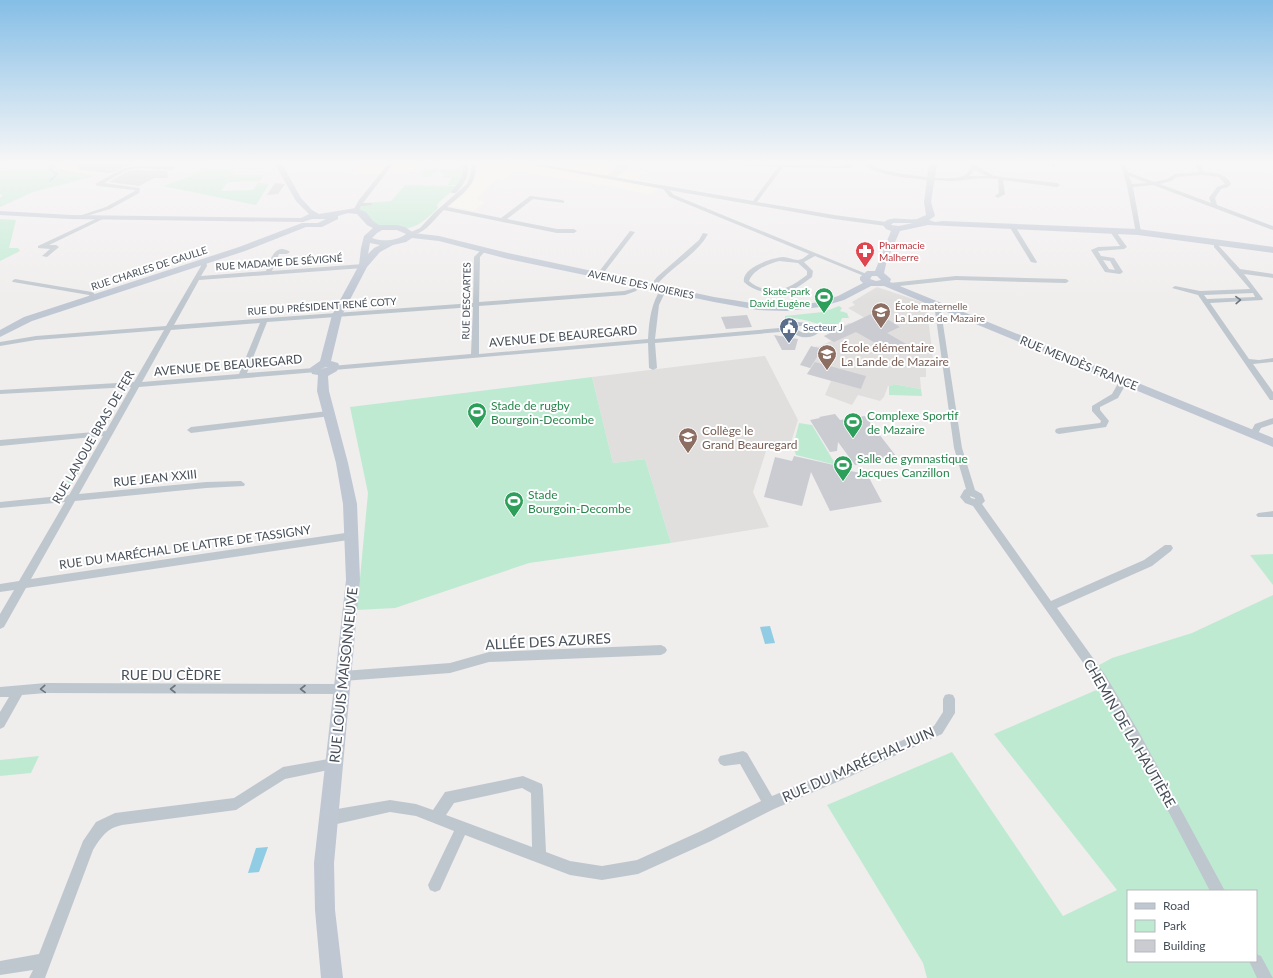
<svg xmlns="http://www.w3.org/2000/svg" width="1273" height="978" font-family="Lato,sans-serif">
  <rect width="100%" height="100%" fill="#f0eded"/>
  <!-- commercial -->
  <g fill="#faf6e7">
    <polygon points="61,164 144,164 103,173 87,173 58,169"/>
    <polygon points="361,164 427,164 419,165 412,173 351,174"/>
    <polygon points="477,164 605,164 618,167 606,176 616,177 628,169 643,172 637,179 662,185 655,191 647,194 610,186 515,171 502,180 495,179 477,199 485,202 474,211 450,206 463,195 472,183 478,173"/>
  </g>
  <!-- education -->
  <g fill="#e1dfde">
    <polygon points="605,164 634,164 616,177 606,176 617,167"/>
    <polygon points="877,287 922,302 927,309 934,367 926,366 926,377 920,377 921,389 893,384 893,386 888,386 884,397 880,401 858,395 852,405 825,395 831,381 807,374 811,368 805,366 816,346 818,347 831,341 824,336 849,323 852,325 865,318 848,308 855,305 852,302"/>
    <polygon points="765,356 798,420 789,449 768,445 753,492 769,527 671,543 645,459 613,463 592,377"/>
  </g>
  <!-- green -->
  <g fill="#bfead2" fill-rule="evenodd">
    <polygon points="16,164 61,164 58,169 95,176 33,192 0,207 0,198 3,195 0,194 0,171"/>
    <polygon points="222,164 232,164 232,166 236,167 230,174 234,174 233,175 264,175 260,181 228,182 221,191 253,190 258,183 269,184 256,205 163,186"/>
    <polygon points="426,164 441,164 437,173 432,174 431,177 420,177"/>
    <polygon points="443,164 464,164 465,168 459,185 448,185 451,178 443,178 444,174 439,173"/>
    <path d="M405 185 458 186 439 202 437 205 438 208C412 233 409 230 375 225L364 212 359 209 364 203 391 201Z"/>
    <polygon points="0,219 16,220 9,248 18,248 20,251 0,261"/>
    <path d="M839 306 842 308 840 311 847 313 849 318H842L840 323C825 329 813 321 799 319 794 318 790 319 785 319V316L823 312Z"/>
    <polygon points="592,377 613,463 645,459 671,543 529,563 395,608 357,610 368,493 350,407"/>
    <polygon points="893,384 921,389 922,396 889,395 889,386 893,386"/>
    <polygon points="799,423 812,425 836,465 796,455 793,447"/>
    <polygon points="98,440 69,489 62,489 91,441"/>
    <polygon points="1273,554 1273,585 1250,555"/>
    <path d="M1273 595V978H927L923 963 827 805 952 752 1063 916 1117 890 994 734 1101 688 1090 670 1112 658 1192 633ZM1128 891H1256V961H1128Z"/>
    <polygon points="39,756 31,773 0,776 0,760"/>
  </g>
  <!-- water -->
  <g fill="#90cce3">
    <polygon points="770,626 775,643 765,644 760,627"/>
    <polygon points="268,847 259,872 248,873 256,848"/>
  </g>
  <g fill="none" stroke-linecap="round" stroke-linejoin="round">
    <!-- stream -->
    <polyline stroke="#90cce3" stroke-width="2" points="50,181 57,174 50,169 55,164"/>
  </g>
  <!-- building -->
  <g fill="#caccd2">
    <polygon points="78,164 166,164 138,164 124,167 111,173 78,170"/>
    <polygon points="138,170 167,171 168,178 154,178 139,186 109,182 128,171"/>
    <polygon points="275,183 285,184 278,194 267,195"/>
    <polygon points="871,314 882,321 887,319 900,327 887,333 908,345 893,353 856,332 834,342 824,336"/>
    <polygon points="747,315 752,327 726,329 721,317"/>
    <polygon points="774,335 798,339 795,350 782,350"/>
    <polygon points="811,346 822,349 810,368 800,365"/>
    <polygon points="815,362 866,376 861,389 807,374"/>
    <polygon points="835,414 840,420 865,416 896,456 855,465 838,442 837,451 830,452 810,420 820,418 819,417"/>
    <polygon points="794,456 834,465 834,468 867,474 882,502 830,511 811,472 802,506 764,497 775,457 792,461"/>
  </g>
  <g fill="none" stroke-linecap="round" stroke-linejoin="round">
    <!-- street -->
    <g fill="#bfc7ce" fill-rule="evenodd">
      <polygon points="388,164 393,164 363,203 372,203 372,205 361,206 358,212 354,212 353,211 359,200"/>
      <path d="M463 164H468C469 176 464 185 456 193H452L451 192C459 183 464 176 463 164Z"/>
      <path d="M472 164H476C477 186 462 194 447 207L501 218 530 196 562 200 564 201V203L533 199 507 219 557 229H574L577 231 574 233H557L444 210C434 219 424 236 409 235V233L420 228 435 212 467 184 471 173Z"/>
      <path d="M527 164H539L753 201 778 167 724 164 839 166 855 164 850 168 783 167 757 202 834 215 886 222 889 224 886 226 834 219 669 190 674 195 869 275 864 276 815 256 804 262 813 271 812 277C806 281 800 286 794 289 779 296 756 294 744 282 741 268 771 258 783 257 788 257 793 260 798 260 802 260 806 256 809 254L670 197 663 189ZM779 261 798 263 807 271V275C801 279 795 284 788 287 776 292 758 290 749 281 753 270 768 264 779 261Z"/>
      <path d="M864 164C871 164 877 169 884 170 900 174 949 182 963 176 967 174 971 169 972 164H977V166L994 176 1057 183 1060 185 1057 187 1003 180 1005 194 998 198 995 196 999 193 998 179C983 177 968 180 954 181 935 181 876 178 864 164ZM975 170 987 176H969Z"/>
      <polygon points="1052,164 1056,164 1056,166 1052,167"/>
      <path d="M1121 164H1126L1128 172 1154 182 1167 179 1175 174 1199 172 1196 166 1197 164H1203L1201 166 1204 172C1215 173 1226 173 1231 184L1228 187 1221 189 1215 198 1217 205 1273 226V230L1153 185 1133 187 1141 232 1136 233 1127 186ZM1202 175 1219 177 1225 184 1217 187 1209 198 1211 203 1160 184 1171 181 1176 177ZM1129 176 1147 183 1132 184Z"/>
      <polygon points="138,166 172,166 175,168 172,170 138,168 127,170 104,183 140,188 139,193 110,209 79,218 79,216 106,207 135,191 134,190 98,186 95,184 124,168"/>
      <polygon points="102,216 107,217 49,245 56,245 59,247 47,257 42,256 50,249 38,248 38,246"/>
      <polygon points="1010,225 1015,226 1037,262 1036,263 1031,262 1009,226"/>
      <path d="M1112 228 1114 229 1127 247 1124 249 1098 251 1101 256 1114 258 1123 272 1120 274 1105 272 1091 250 1098 247 1120 246 1109 230ZM1103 260 1110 261 1115 270 1109 269Z"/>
      <polygon points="630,231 635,232 602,275 598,275 598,273"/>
      <path d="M703 233 708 234C696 256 670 267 655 287H651L650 286 657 277 699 240Z"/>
      <path d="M1216 244 1218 245 1240 269 1273 274V278L1244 274 1263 299 1262 300 1210 303 1249 359 1259 360 1273 358V362L1253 364 1273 392V400H1270L1198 295 1172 288 1175 286 1200 291 1250 289 1214 247V245ZM1253 293 1255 297 1207 299 1204 295Z"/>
      <path d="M483 248 486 250 480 257 479 302 624 291 632 289 639 282 644 283 636 291 625 295 479 306V354L648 339C649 320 651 303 662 287L664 286 667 288 659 305 655 339 791 327 797 322 809 323 816 328 818 333C810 340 798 338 791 331L655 343 657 368 653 370 649 368 648 343 334 370H331V366L471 354 473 307 267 322 247 373 314 368 318 370 317 372 139 387 79 494 206 482 241 481 245 484 244 486 206 488 75 501 31 579 352 532 355 533 357 536 355 539 26 588 4 627 0 629V614L14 590 0 592V584L19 581 65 502 0 508V502L69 495 103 436 0 446V440L106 431 131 387 0 394V390L134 382 164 330 36 340 0 346V342L36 336 166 326 201 266 202 260H206L207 266 201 276 266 271C270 260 275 242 290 252L287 254H279L272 271 363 264 366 266 363 268 199 280 174 325 473 303 474 257ZM260 323 239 374 142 382 171 330ZM799 326H805L810 330V332C805 334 801 333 797 329Z"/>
      <polygon points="956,276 1066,279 1069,281 1066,283 956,280 890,287 887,285 890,283"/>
      <polygon points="15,279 92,292 94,293 96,298 93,300 91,299 89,295 13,282 12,281"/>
      <path d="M940 304 943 306 941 311 962 448 975 490 982 494 985 501 982 504 1051 601 1144 560 1165 545H1171L1173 548 1171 551 1152 566 1057 608 1106 676 1140 734 1225 891H1210L1132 742 1098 684 973 506 965 503 960 497 964 490 966 489 954 448 935 311 938 305ZM970 496 975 498V499L971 498Z"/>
      <polygon points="1120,380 1126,380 1127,382 1118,398 1100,407 1100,410 1109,421 1106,427 1059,434 1056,433 1055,431 1056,429 1059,428 1100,423 1101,421 1092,411 1092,406 1112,394"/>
      <polygon points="328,411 331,412 332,414 331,416 191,433 187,430 191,427"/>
      <polygon points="1273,418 1273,424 1261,428 1256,437 1250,437 1249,435 1255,424"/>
      <polygon points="1273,511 1273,517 1258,517 1256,515 1258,513"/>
      <polygon points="661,645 665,647 667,650 665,653 661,655 489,662 450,673 343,681 339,680 337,676 339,672 343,671 450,663 489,652"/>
      <polygon points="46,683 342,684 346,685 348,689 346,693 342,694 46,693 22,695 4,727 0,729 0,712 9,697 0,697 0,687"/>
      <path d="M949 694 953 695 955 699V713L942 734 851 776 774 809 711 841 638 874 602 880 570 875 465 835 440 890 435 892 430 890 428 885 454 831 416 816 390 812 328 826 323 824 321 819 323 814 337 809 390 800 416 804 433 810 445 792 450 791 523 776 542 784 543 789 546 852 570 861 602 866 637 860 701 831 761 801 740 764 724 766 720 764 718 760 720 756 743 751 747 753 772 796 843 767 934 726 943 712V699L945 695ZM522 788 531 793 532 847 446 815 454 803Z"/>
      <path d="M334 758 338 760 340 764 338 768 285 779 236 810 122 825C107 828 101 837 93 850L45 978H29L33 970 0 975V961L39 954 83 841 96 822 115 813 234 798 283 767Z"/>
      <polygon points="1256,954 1261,956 1273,978 1257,978 1249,961 1256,961"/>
    </g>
    <!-- secondary -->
    <path fill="#bfc7d3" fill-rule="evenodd" d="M275 164H282L301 198 312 210 319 214 356 208 366 212 373 221 379 225H397L405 227 414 233 439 236 508 253 714 297 758 304 798 305 820 302 838 296 863 283 860 280V277L867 271H875L891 231 886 229 882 224C891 214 905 221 917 219 920 218 923 216 926 215L924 202 929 164H937L931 202 935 216 929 220 935 222 943 221 1138 229 1273 247V253L1138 235 928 225 900 231 887 260 884 273 891 279 890 282 1273 438V447L884 286H871L844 300 820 307 787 311 758 310 714 302 508 259 439 241 412 238 406 242 393 245 380 252 367 267 342 315 331 361 338 363 339 365 337 371 328 376 329 391 348 463 357 504 360 580 334 863 335 910 343 978H321L315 910 314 863 346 580 343 504 336 463 317 391 318 375 312 374 310 368 320 361 332 315 359 265 361 248 364 236 373 228 367 225 357 214 348 213 338 216V219L322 227H306L245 251 32 321 0 337V330L24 317 239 247 302 223H318L326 219H312L303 222 71 219 0 215V211L71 215 301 218 309 214 296 201ZM893 223H913L899 226 891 225ZM382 230H397L406 234C397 241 382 242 372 238L377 233ZM370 243 380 245 374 248 368 254ZM872 276H877L881 280 876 281 870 279ZM326 367H328L321 369Z"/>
  </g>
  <!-- one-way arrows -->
  <defs><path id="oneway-chevron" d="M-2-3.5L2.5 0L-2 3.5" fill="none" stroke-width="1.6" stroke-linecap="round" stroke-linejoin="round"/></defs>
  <g stroke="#6b737c">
    <use href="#oneway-chevron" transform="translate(1238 300) rotate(-2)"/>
    <use href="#oneway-chevron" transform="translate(43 689) rotate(176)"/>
    <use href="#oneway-chevron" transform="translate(173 689) rotate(-180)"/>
    <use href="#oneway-chevron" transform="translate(303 689) rotate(-180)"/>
  </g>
  <!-- sky -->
  <linearGradient id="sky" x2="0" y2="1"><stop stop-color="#85bee6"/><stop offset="0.54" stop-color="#f8f7f7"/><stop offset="1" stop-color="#f8f7f7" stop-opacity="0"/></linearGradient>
  <rect width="1273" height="301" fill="url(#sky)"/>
  <!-- icons -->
  <defs>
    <symbol id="pharmacy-pin" viewBox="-11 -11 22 30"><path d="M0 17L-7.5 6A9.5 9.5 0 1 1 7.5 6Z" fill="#e0444e" stroke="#fff"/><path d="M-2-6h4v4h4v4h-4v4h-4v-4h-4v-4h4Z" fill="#fff"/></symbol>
    <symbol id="stadium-pin" viewBox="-11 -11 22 30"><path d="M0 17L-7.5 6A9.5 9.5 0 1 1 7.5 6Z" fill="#2e9e5b" stroke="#fff"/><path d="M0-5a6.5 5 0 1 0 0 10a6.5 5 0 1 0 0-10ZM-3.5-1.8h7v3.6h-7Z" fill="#fff"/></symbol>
    <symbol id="school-pin" viewBox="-11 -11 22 30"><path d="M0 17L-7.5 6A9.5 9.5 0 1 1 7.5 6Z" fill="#8d6e63" stroke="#fff"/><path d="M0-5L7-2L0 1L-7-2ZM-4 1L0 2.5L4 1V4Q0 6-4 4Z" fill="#fff"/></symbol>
    <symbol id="civic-pin" viewBox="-11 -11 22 30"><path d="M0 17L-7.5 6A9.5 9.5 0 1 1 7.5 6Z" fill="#5c6f8a" stroke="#fff"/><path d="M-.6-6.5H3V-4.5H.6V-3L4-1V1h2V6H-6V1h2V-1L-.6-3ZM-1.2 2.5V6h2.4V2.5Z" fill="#fff"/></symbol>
  </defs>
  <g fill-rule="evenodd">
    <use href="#pharmacy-pin" x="854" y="240" width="22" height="30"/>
    <use href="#stadium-pin" x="813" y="286" width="22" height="30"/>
    <use href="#school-pin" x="870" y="301" width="22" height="30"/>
    <use href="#civic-pin" x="778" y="316" width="22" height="30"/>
    <use href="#school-pin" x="816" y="343" width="22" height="30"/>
    <use href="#stadium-pin" x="466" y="401" width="22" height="30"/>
    <use href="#stadium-pin" x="842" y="411" width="22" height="30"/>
    <use href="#school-pin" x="677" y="426" width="22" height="30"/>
    <use href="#stadium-pin" x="832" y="454" width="22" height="30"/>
    <use href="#stadium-pin" x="503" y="490" width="22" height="30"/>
  </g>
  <g text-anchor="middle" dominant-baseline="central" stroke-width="4" stroke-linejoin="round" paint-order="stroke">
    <!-- far-health labels -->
    <g font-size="10" fill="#be3a42" stroke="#fff" text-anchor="start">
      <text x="879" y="245">Pharmacie<tspan x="879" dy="12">Malherre</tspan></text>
    </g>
    <!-- far-street labels -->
    <g font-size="10" fill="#474f59" stroke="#fff">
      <text transform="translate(279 262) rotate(-4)">RUE MADAME DE SÉVIGNÉ</text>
      <text transform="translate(149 268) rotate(-18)">RUE CHARLES DE GAULLE</text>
      <text transform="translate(641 284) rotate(12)">AVENUE DES NOIERIES</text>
      <text transform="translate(466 301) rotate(-89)">RUE DESCARTES</text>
      <text transform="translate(322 306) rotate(-4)">RUE DU PRÉSIDENT RENÉ COTY</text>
    </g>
    <!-- far-leisure labels -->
    <g font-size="10" fill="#27864d" stroke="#fff" text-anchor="end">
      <text x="810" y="291">Skate-park<tspan x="810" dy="12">David Eugène</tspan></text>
    </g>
    <!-- far-education labels -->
    <g font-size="10" fill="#785e54" stroke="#fff" text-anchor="start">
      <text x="895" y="306">École maternelle<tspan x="895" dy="12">La Lande de Mazaire</tspan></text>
    </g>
    <!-- far-service labels -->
    <g font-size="10" fill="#4e5e75" stroke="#fff" text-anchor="start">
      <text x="803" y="327">Secteur J</text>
    </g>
    <!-- street labels -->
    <g font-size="12" fill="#474f59" stroke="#fff">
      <text transform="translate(563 336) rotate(-5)">AVENUE DE BEAUREGARD</text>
      <text transform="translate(1079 363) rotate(22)">RUE MENDÈS FRANCE</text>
      <text transform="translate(228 365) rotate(-5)">AVENUE DE BEAUREGARD</text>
      <text transform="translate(93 437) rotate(-60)">RUE LANOUE BRAS DE FER</text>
      <text transform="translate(155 478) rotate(-6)">RUE JEAN XXIII</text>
      <text transform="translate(185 547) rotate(-8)">RUE DU MARÉCHAL DE LATTRE DE TASSIGNY</text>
    </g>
    <!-- education labels -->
    <g font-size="12" fill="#785e54" stroke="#fff" text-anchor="start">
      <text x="841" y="347">École élémentaire<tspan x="841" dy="14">La Lande de Mazaire</tspan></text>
      <text x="702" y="430">Collège le<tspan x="702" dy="14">Grand Beauregard</tspan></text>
    </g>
    <!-- leisure labels -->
    <g font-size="12" fill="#27864d" stroke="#fff" text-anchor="start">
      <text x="491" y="405">Stade de rugby<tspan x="491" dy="14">Bourgoin-Decombe</tspan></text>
      <text x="867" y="415">Complexe Sportif<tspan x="867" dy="14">de Mazaire</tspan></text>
      <text x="857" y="458">Salle de gymnastique<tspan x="857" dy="14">Jacques Canzillon</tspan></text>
      <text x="528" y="494">Stade<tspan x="528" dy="14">Bourgoin-Decombe</tspan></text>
    </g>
    <!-- near-street labels -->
    <g font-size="14" fill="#474f59" stroke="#fff">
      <text transform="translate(548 641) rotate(-3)">ALLÉE DES AZURES</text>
      <text x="171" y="674">RUE DU CÈDRE</text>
      <text transform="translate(343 675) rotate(-84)">RUE LOUIS MAISONNEUVE</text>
      <text transform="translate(1130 733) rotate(60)">CHEMIN DE LA HAUTIÈRE</text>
      <text transform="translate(858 764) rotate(-24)">RUE DU MARÉCHAL JUIN</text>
    </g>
  </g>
  <!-- legend -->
  <rect x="1127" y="890" width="130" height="72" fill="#ffffff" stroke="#b5b9bd"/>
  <rect x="1135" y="903" width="20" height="6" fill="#bfc7d3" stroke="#b5b9bd"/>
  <text x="1163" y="910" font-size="12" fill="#474f59">Road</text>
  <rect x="1135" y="920" width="20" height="12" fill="#bfead2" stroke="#b5b9bd"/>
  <text x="1163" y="930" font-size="12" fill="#474f59">Park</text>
  <rect x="1135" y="940" width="20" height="12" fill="#caccd2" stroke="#b5b9bd"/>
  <text x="1163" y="950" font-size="12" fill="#474f59">Building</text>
</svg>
